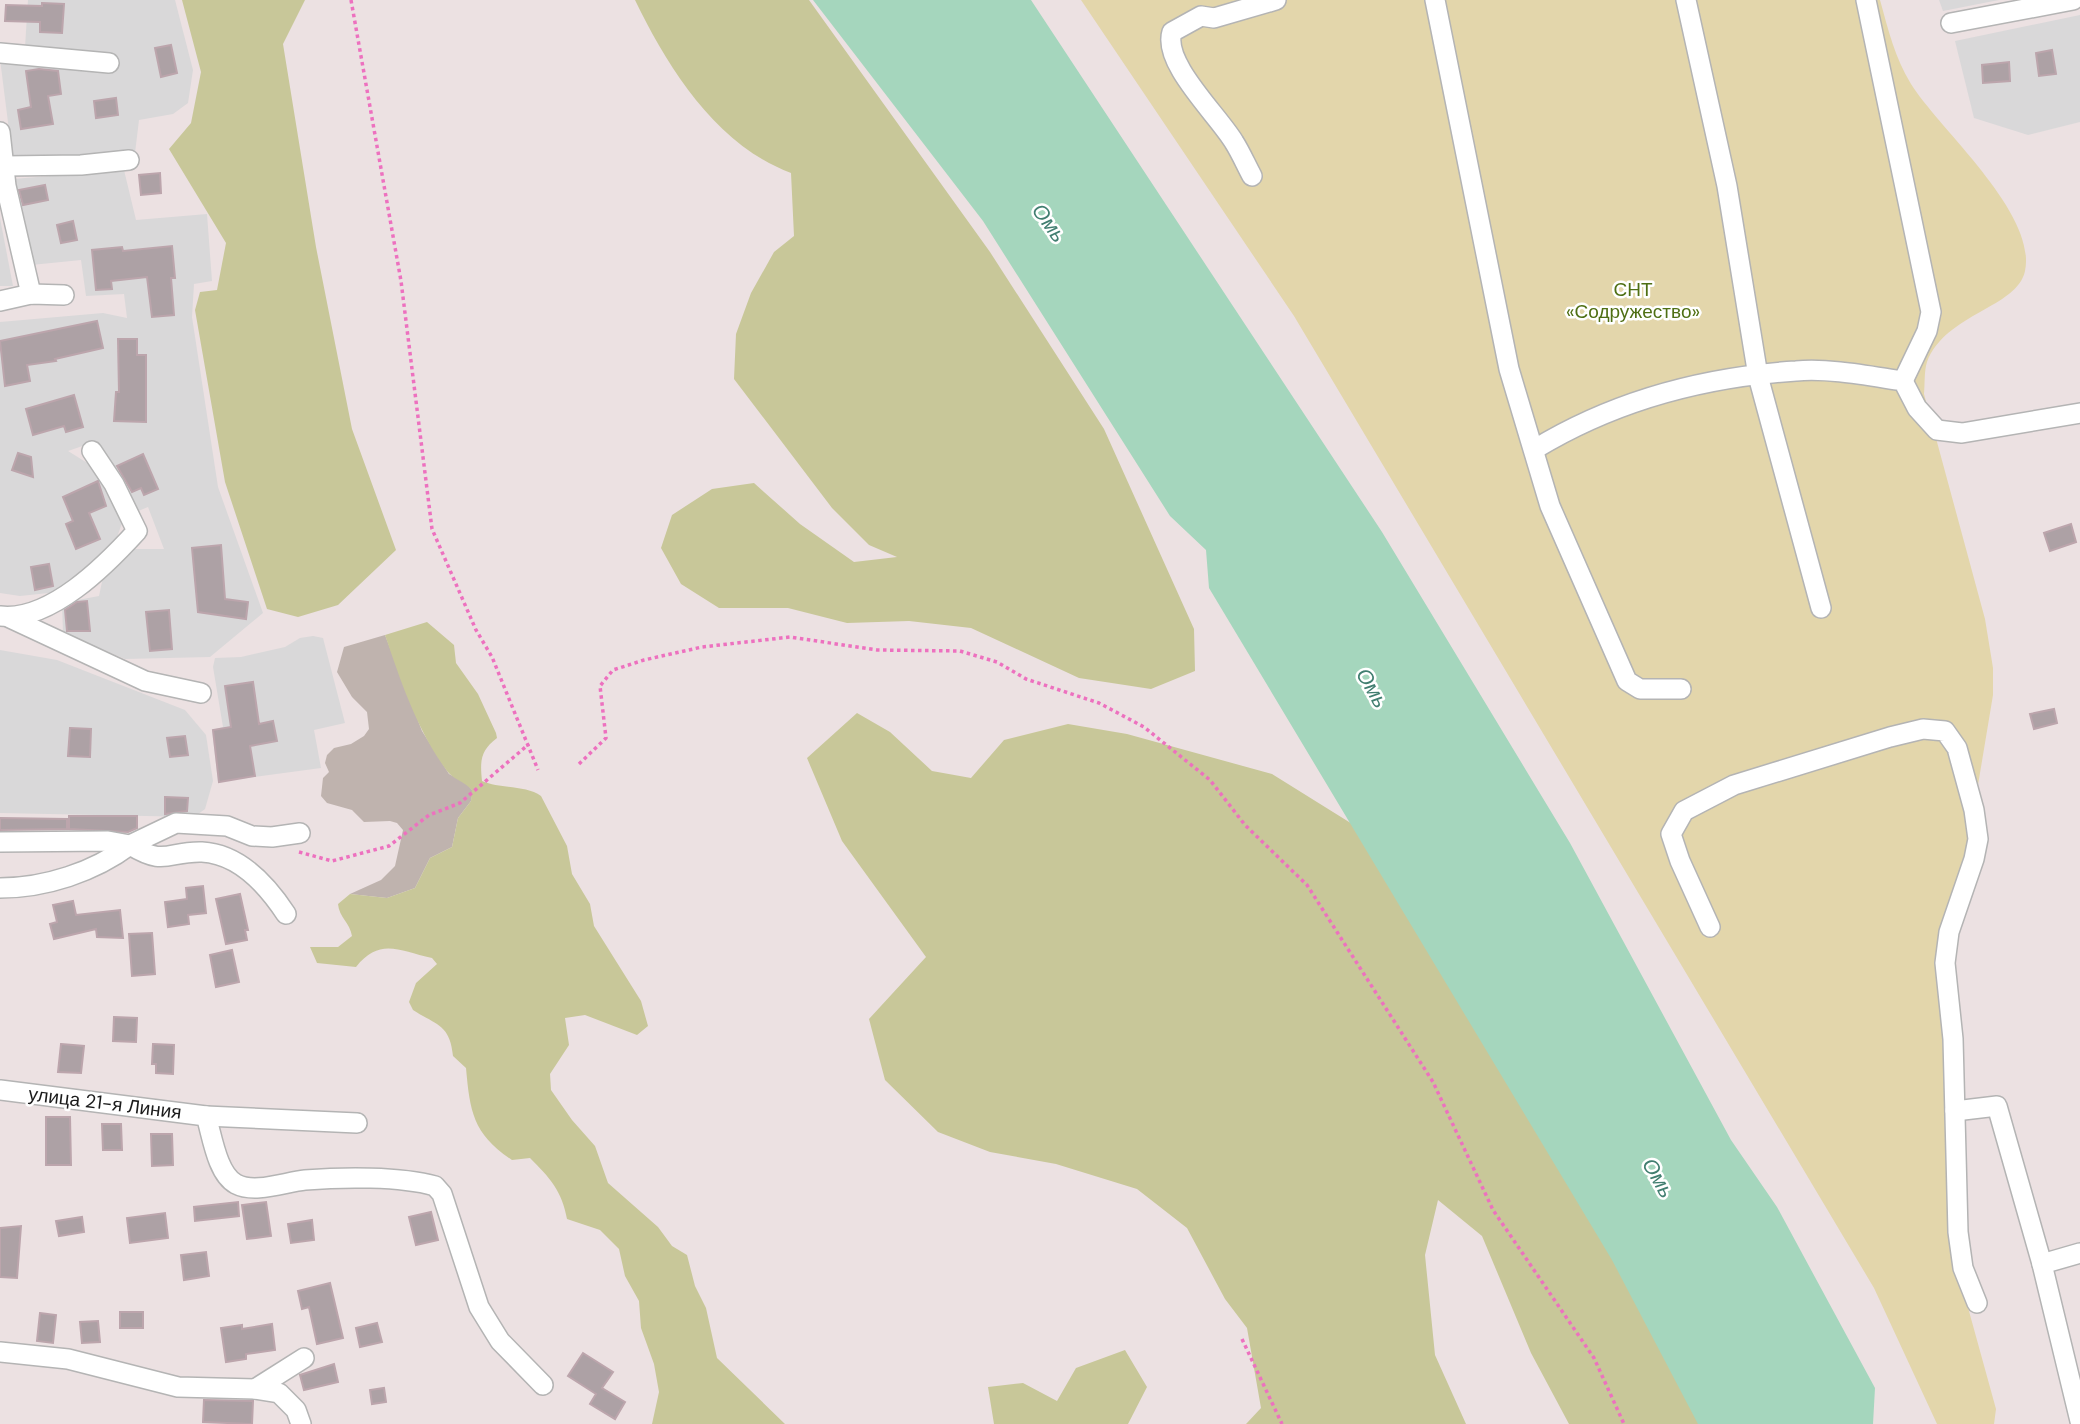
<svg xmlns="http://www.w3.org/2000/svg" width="2080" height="1424" font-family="'DM Sans',sans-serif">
  <rect width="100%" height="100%" fill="#ece1e2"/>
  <!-- residential -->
  <g fill="#d9d8d9">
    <polygon points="28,0 175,0 193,70 188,103 173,114 139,120 135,153 24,161 12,154 0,59 118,70 118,58 25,47"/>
    <polygon points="1939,0 1999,0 1943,11"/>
    <polygon points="2080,15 2080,122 2028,135 1974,118 1955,41"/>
    <polygon points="124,170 136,220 207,214 212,281 194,284 192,317 218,487 263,613 210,657 125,659 63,633 62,603 99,596 103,577 132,549 164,549 148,507 131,514 97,441 68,451 97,469 117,502 122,523 115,543 93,572 58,592 20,596 0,593 0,322 103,313 127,318 124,294 86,296 81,260 31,265 13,179"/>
    <polygon points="0,218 13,286 0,286"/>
    <polygon points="313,636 323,638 345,723 314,730 321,768 218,782 212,730 223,727 213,667 215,658 241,657 285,647 300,638"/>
    <polygon points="0,650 57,660 185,710 206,735 213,781 205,809 194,817 0,813"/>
  </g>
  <!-- construction -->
  <polygon fill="#bfb3ae" points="385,635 422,731 449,774 466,783 473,791 471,801 458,818 452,847 430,858 415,888 387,898 350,894 381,880 395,866 403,830 397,823 390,821 364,822 352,810 327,803 321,796 323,778 329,772 325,763 327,755 334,748 351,744 364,736 369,729 367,712 352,697 337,672 344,647"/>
  <!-- grass -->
  <path fill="#e3d6ab" d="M1081 0H1880C1888 29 1895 58 1911 84 1940 130 2037 213 2025 271 2017 308 1946 313 1927 362 1924 371 1925 384 1924 394L1985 619 1993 668V695L1970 833 1946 928 1956 1264 1996 1409 1994 1424H1937L1874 1288 1294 316Z"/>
  <!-- forest -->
  <g fill="#c8c799">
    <polygon points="182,0 305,0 283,44 316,247 352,429 396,550 338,605 298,617 267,609 225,482 195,310 200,292 217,290 226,243 169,149 191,123 201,72"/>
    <path d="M635 0H809L990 252 1104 429 1194 629 1195 671 1151 689 1079 678 971 628 909 621 847 623 788 608H719L681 584 661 548 672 515 712 489 754 483 800 524 854 562 897 557 869 545 832 508 734 379 736 334 751 293 774 252 794 236 791 173C716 145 668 68 635 0Z"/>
    <path d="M427 622 454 645 456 663 478 694 496 733 497 738C480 751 480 761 482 781 500 789 526 785 541 796L567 846 572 874 590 904 594 926 641 1001 648 1026 637 1035 585 1015 565 1018 569 1045 550 1074 551 1090 572 1120 595 1146 608 1183 658 1227 672 1246 687 1255 695 1286 706 1308 717 1358 785 1424H652L659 1392 654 1364 641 1328 639 1301 625 1276 619 1249 600 1230 567 1219C562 1191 550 1178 530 1158L512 1160C473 1134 470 1112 466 1068L453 1056C450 1024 436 1025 413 1010L409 1002 416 983 437 964 432 958C399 951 380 937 356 967L317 963 310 947H338L352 936C350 923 339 917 338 904L350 894 387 898 415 888 430 858 452 847 458 818 471 801 472 790C465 782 453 779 447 771 417 730 401 682 385 635Z"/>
    <polygon points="857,713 890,732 932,771 971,778 1004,740 1068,724 1127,734 1272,774 1394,850 1707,1424 1569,1424 1531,1353 1482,1236 1438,1200 1425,1255 1435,1355 1466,1424 1246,1424 1261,1408 1247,1328 1225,1299 1187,1228 1137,1189 1056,1164 990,1152 938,1132 885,1080 869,1019 926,957 842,841 807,758"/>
    <polygon points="1125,1350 1147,1387 1128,1424 994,1424 988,1387 1023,1383 1057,1401 1076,1368"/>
  </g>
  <!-- water -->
  <polygon fill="#a5d6bd" points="813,0 1031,0 1382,532 1570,843 1731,1140 1777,1207 1875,1388 1873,1424 1698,1424 1612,1260 1209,588 1206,550 1170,516 983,221"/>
  <!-- building -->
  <g fill="#ada1a5" stroke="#bca5ac" stroke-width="2">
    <polygon points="42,3 64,4 62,33 40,32 40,22 5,21 6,5 42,6"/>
    <polygon points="171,45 177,73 161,77 155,48"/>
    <polygon points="2052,50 2056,74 2039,76 2036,53"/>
    <polygon points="2009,62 2010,81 1983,83 1982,65"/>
    <polygon points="39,69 58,71 61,94 48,96 53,124 21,129 18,110 31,107 26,71"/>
    <polygon points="116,98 118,115 96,118 94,101"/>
    <polygon points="160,173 161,193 141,195 139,175"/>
    <polygon points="45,185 48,200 23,205 19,190"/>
    <polygon points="73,221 77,240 61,243 57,225"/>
    <polygon points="172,246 175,278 171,278 174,315 152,317 147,277 111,281 112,289 96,290 92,250 122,247 123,251"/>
    <polygon points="97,321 103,348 55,359 56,361 27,365 30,381 5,386 0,341"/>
    <polygon points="118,339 137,339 137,355 146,355 146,422 114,421 116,392 119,392"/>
    <polygon points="74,395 83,427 66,432 64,426 33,435 26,409"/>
    <polygon points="18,453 31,457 33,477 12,470"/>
    <polygon points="143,454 158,489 144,495 141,488 132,492 117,466"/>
    <polygon points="98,481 106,506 89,513 100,539 76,549 66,524 73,521 63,497"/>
    <polygon points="2071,524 2076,542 2050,551 2044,533"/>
    <polygon points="221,545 225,599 248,602 246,619 198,612 192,548"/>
    <polygon points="49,564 53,586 35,590 31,567"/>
    <polygon points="87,601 90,631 67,631 65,610 77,602"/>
    <polygon points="169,610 172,649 150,651 146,612"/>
    <polygon points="253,682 259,724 273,721 277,741 250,746 255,776 219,782 213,730 231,727 225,686"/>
    <polygon points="2054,709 2057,723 2034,729 2030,714"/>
    <polygon points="70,728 91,729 90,757 68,756"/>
    <polygon points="185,736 188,755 170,757 167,738"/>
    <polygon points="165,797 188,798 187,811 165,814"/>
    <polygon points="69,816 137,816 137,828 128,832 69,829"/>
    <polygon points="0,818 67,819 67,829 0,830"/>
    <polygon points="203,886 206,913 188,915 189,924 168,927 165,902 187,899 186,888"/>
    <polygon points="240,894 248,930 245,930 247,940 226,944 216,899"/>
    <polygon points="73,901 76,915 120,910 123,938 97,937 96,929 54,939 50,924 57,922 53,905"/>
    <polygon points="152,933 155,974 132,976 129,934"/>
    <polygon points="232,950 239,982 216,987 210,955"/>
    <polygon points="114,1017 137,1018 136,1042 113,1041"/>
    <polygon points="61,1044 84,1046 81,1073 58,1072"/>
    <polygon points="153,1044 174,1045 173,1074 156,1073 156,1064 152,1064"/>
    <polygon points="46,1117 70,1117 71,1165 46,1165"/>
    <polygon points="102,1124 121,1124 122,1150 103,1150"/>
    <polygon points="151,1134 172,1134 173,1165 152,1166"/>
    <polygon points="238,1202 239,1216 195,1221 194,1207"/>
    <polygon points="266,1202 271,1236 247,1239 242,1205"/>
    <polygon points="431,1212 438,1240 416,1245 409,1217"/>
    <polygon points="165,1213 168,1238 130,1243 127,1218"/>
    <polygon points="82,1217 84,1232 59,1236 56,1221"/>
    <polygon points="312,1220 314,1240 291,1243 288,1224"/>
    <polygon points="21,1226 17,1278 0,1277 0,1228"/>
    <polygon points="206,1252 209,1276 184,1280 181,1255"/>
    <polygon points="330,1283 343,1338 317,1344 309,1307 302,1309 298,1291"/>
    <rect x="120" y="1312" width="23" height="16"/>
    <polygon points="40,1313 56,1315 53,1343 37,1341"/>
    <polygon points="98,1321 100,1342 82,1343 80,1322"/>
    <polygon points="377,1323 382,1342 360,1347 356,1328"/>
    <polygon points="272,1324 275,1350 246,1354 246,1359 226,1362 221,1328 242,1325 242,1329"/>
    <polygon points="583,1353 613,1372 602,1388 625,1402 615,1419 590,1404 596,1394 568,1376"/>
    <polygon points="334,1364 338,1382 304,1390 300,1375"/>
    <polygon points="384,1388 386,1402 372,1404 370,1390"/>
    <polygon points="204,1400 253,1401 252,1424 203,1422"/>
  </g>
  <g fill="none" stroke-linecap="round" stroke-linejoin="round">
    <defs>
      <g id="minor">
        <polyline points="1435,0 1509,369 1550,506 1627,681 1640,689 1681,689"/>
        <polyline points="1686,0 1727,186 1758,376 1821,608"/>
        <polyline points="1866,0 1931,312 1927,331 1903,381"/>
        <polyline points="1951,23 2073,0"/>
        <polyline points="0,53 109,63"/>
        <polyline points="0,132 6,186 31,294"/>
        <polyline points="5,166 81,165 129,160"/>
        <path d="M1252 176C1246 165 1241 153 1234 142 1218 115 1162 63 1172 32L1201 16 1214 18 1276 0"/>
        <polyline points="0,301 31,294 64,295"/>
        <path d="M1535 449C1614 401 1704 377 1796 371 1830 368 1869 376 1903 381L1917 408 1937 430 1962 433 2080 413"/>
        <path d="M0 616C50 622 106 565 137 531L114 484 92 451"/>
        <polyline points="10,618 145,681 201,693"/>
        <polyline points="0,842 108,841 130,845 176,823 227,826 252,836 272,837 300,833"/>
        <path d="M0 888C45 888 94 872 130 845 166 867 167 851 202 852 240 854 267 885 286 914"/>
        <polyline points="1710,927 1680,861 1671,834 1684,811 1734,785 1890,737 1923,729 1945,731 1957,748 1974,810 1978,839 1974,859 1949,932 1945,963 1953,1039 1958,1232 1963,1268 1977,1303"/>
        <path d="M0 1090 206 1116C212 1135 217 1174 236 1184 255 1194 285 1182 305 1180 342 1177 400 1176 435 1186L442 1194 479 1307 500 1341 543 1385"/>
        <polyline points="1955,1111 1997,1106 2042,1264 2080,1421"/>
        <polyline points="206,1116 357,1123"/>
        <polyline points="2042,1264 2080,1253"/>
        <polyline points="0,1352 68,1359 178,1387 255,1389 279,1393 296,1410 301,1424"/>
        <polyline points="255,1389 304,1358"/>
      </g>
    </defs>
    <!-- minor casing -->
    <use href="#minor" stroke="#b4b4b4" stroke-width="22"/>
    <!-- path -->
    <g stroke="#ed71bf" stroke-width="3.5" stroke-dasharray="3.5 3.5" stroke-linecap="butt">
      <polyline points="351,0 401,281 432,529 476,630 492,657 538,770"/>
      <polyline points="579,764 606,738 600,686 613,670 644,660 702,647 790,637 877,650 960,651 997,662 1026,679 1099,703 1144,727 1210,780 1245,825 1307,885 1433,1082 1493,1210 1594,1358 1624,1424"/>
      <polyline points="299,852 332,861 389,846 429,815 460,803 529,744"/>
      <polyline points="1242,1339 1282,1424"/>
    </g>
    <!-- minor -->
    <use href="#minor" stroke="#fff" stroke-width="19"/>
  </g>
  <g text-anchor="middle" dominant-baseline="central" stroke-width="5" stroke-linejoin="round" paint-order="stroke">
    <!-- park labels -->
    <g font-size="19" fill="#4f6f14" stroke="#fff">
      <text x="1633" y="289">СНТ<tspan x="1633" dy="22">«Содружество»</tspan></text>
    </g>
    <!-- street labels -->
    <g font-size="19" fill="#1b1b1b" stroke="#fff">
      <text transform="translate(105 1103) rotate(7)">улица 21-я Линия</text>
    </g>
    <!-- water labels -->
    <g font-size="21" font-style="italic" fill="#417e70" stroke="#fff">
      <text transform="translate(1049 223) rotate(54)">Омь</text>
      <text transform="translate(1372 688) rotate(60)">Омь</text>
      <text transform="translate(1658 1178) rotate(60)">Омь</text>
    </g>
  </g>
</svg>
